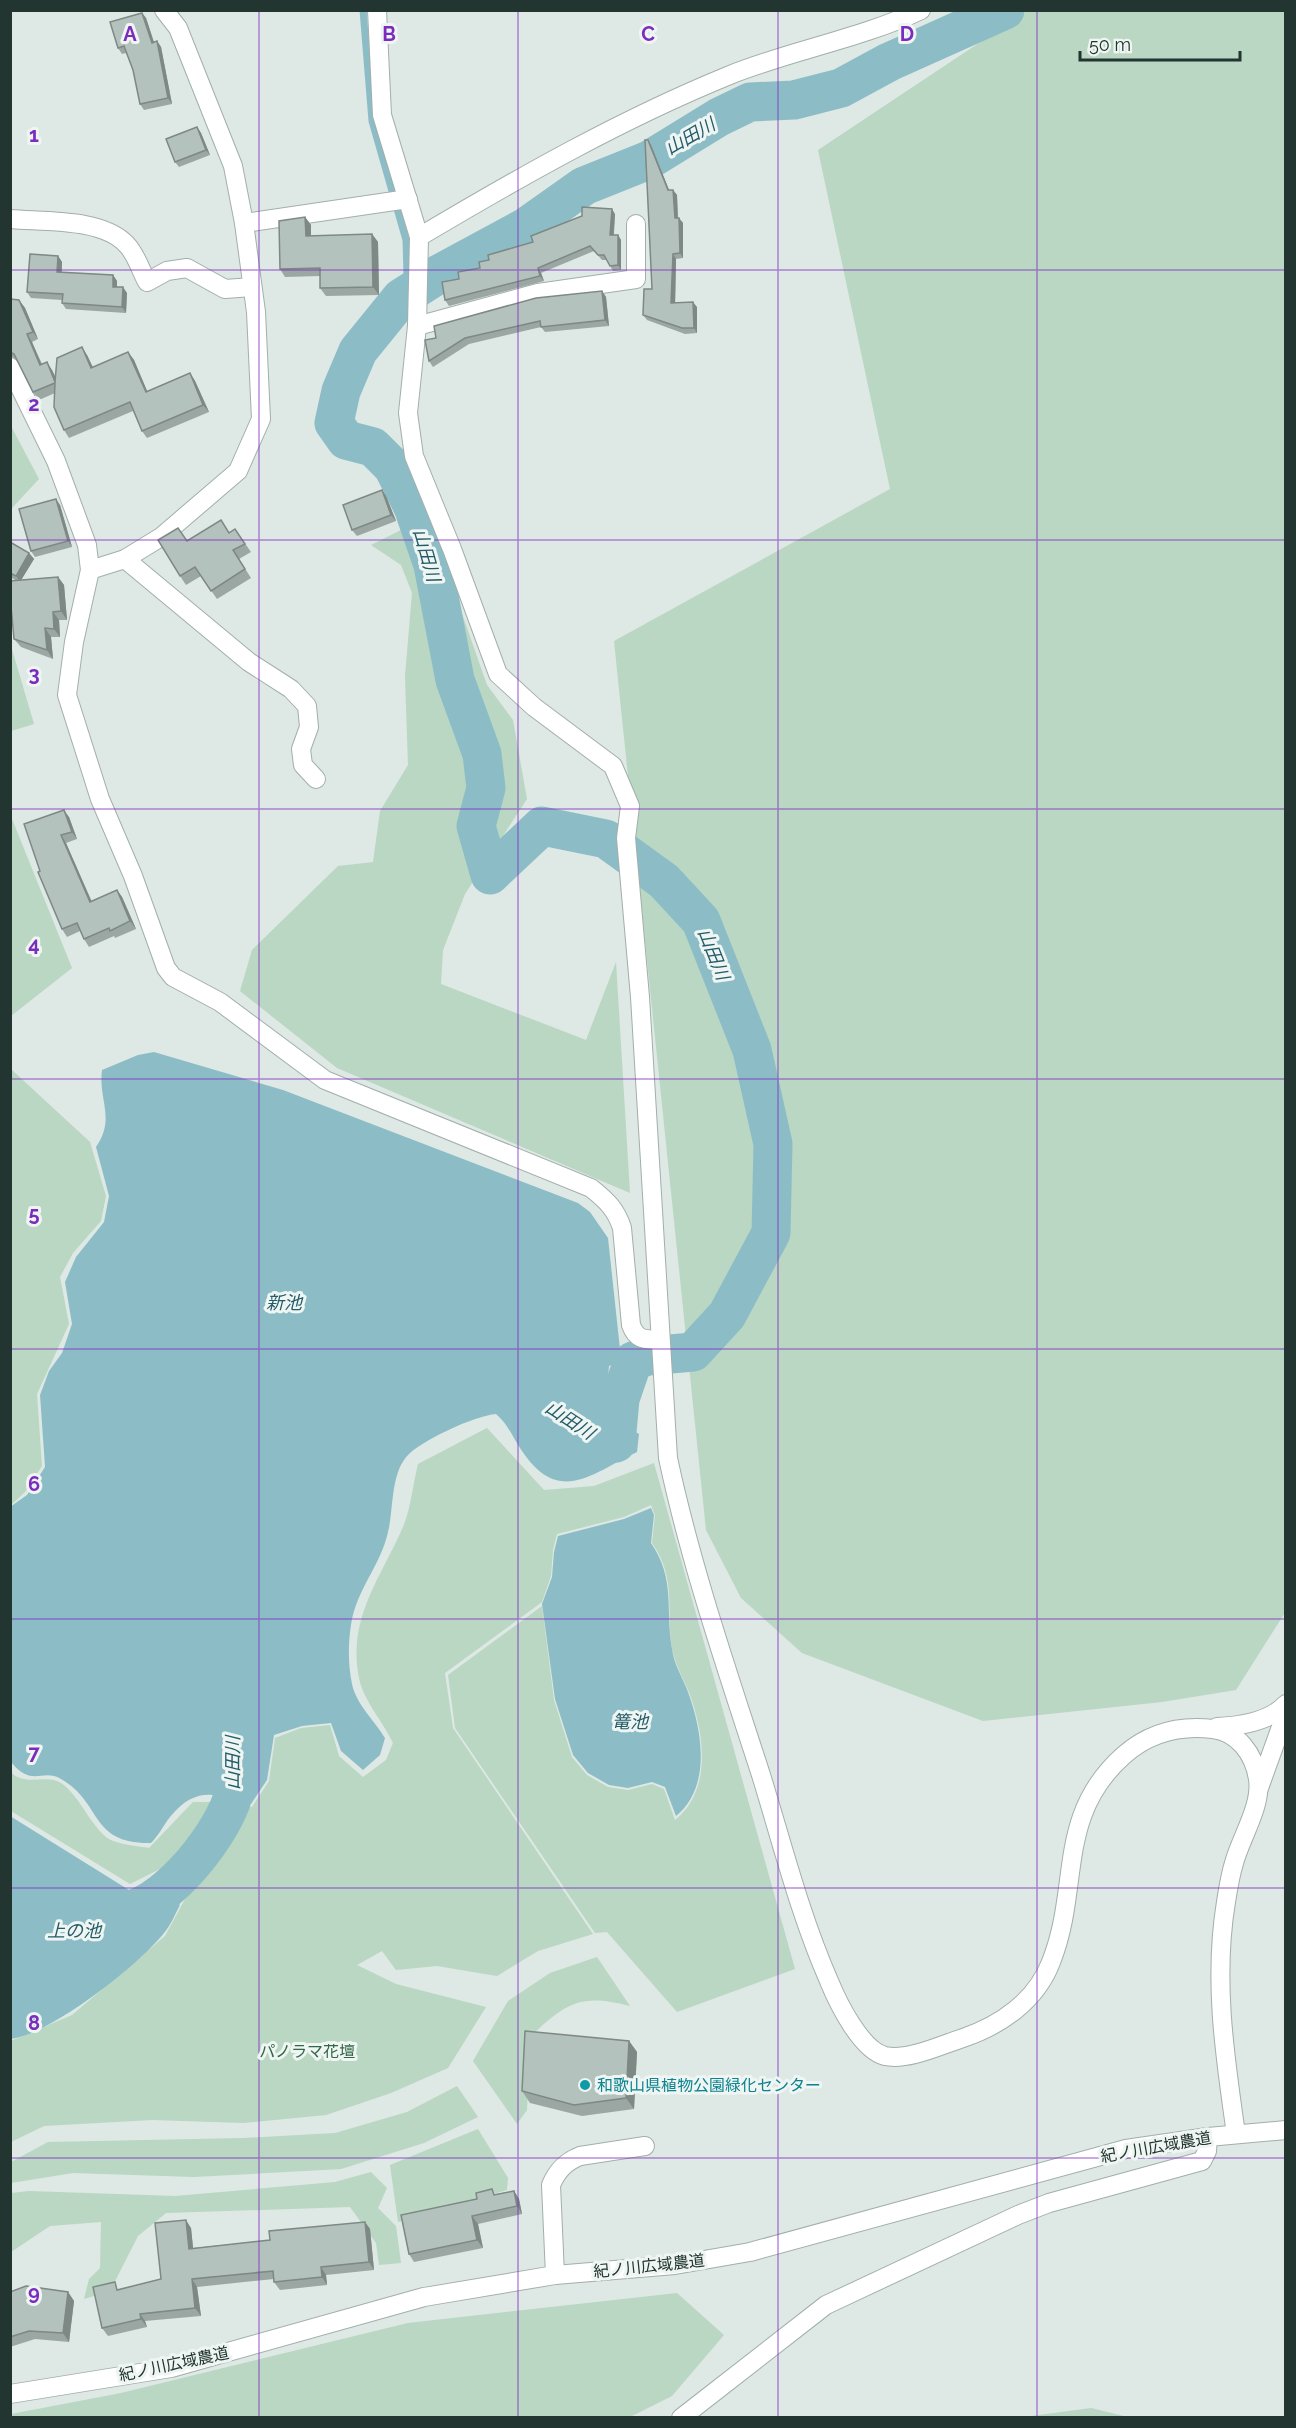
<svg xmlns="http://www.w3.org/2000/svg" width="1296" height="2428" font-family="Raleway,'Noto Sans JP',sans-serif">
  <rect width="100%" height="100%" fill="#dee8e4"/>
  <!-- green -->
  <g fill="#b9d7c2">
    <polygon points="1027,11 1285,11 1286,1611 1236,1690 1162,1702 983,1721 802,1653 741,1598 706,1530 614,641 890,489 818,150"/>
    <polygon points="11,426 39,479 11,509 10,509"/>
    <polygon points="419,502 451,582 487,685 513,720 527,799 465,894 443,950 441,984 586,1040 616,962 630,1193 337,1068 240,991 252,950 338,866 373,862 380,811 408,765 405,676 412,593 401,565 371,545 401,530 400,507"/>
    <polygon points="11,646 34,724 11,731 10,731"/>
    <polygon points="10,814 72,968 11,1016 10,1016"/>
    <polygon points="10,1050 12,1070 90,1142 106,1196 101,1221 73,1253 60,1277 69,1324 37,1394 42,1466 25,1492 11,1505"/>
    <path d="M487 1428 544 1490 594 1486 654 1463 795 1969 677 2012 607 1932 595 1933 455 1728 448 1675 542 1606 554 1700 572 1757 587 1775 608 1787 628 1790 652 1784 664 1789 675 1820C713 1790 704 1732 689 1692 683 1678 675 1664 672 1649 666 1610 677 1578 652 1543L655 1515 651 1505 624 1517 557 1534 553 1550 551 1576 542 1602 445 1673 453 1728 593 1934 538 1951 497 1976 437 1966 396 1970 382 1951 357 1965 396 1984 486 2007 448 2068 391 2093 326 2115 244 2123 152 2120 44 2126 11 2142V2041L72 2015 165 1936 236 1805 252 1807 269 1781 275 1738 301 1728 330 1725 339 1756 363 1777 386 1760 393 1743C383 1721 364 1702 359 1678 347 1618 381 1578 403 1527 411 1508 413 1484 418 1464Z"/>
    <path d="M10 1771C24 1788 46 1773 61 1783 80 1795 94 1834 113 1841 124 1845 138 1846 149 1848L193 1802H212L220 1806 208 1833 164 1867 130 1884 11 1811Z"/>
    <path d="M597 1957 630 2006C580 1993 566 2003 530 2037L527 2110 517 2124 473 2061 508 2001 550 1973Z"/>
    <polygon points="457,2086 478,2117 424,2143 341,2169 194,2177 73,2173 11,2183 11,2162 48,2142 244,2138 335,2133 407,2112"/>
    <polygon points="478,2129 508,2178 507,2190 398,2222 390,2165"/>
    <polygon points="371,2172 387,2188 378,2208 396,2226 401,2263 379,2265 376,2243 350,2207 166,2213 138,2236 110,2291 84,2299 89,2279 100,2268 101,2222 50,2226 11,2252 11,2193 29,2191 175,2196 335,2182"/>
    <polygon points="677,2293 724,2335 672,2396 630,2417 11,2417 11,2414 121,2393 408,2323"/>
    <polygon points="1091,2408 1128,2417 1024,2417"/>
  </g>
  <!-- water -->
  <g fill="#8cbdc7">
    <path d="M154 1052 283 1090 578 1203 590 1212 608 1238 620 1349 617 1363 609 1366 604 1424 608 1430H632L639 1434 637 1452C591 1474 559 1506 522 1451 513 1438 508 1424 496 1414 474 1416 425 1439 409 1454 390 1472 394 1509 388 1532 381 1565 356 1590 351 1625 348 1644 348 1665 352 1684 356 1704 374 1720 385 1738L380 1755 363 1770 341 1751 331 1723 302 1726 274 1735 267 1780 251 1804C216 1794 196 1785 170 1817 163 1826 159 1835 151 1843 89 1844 103 1803 61 1779 42 1768 32 1788 11 1762L10 1507 27 1495 45 1467 40 1395 49 1371 62 1353 72 1324 65 1282 76 1257 104 1222 109 1196 96 1147C116 1118 98 1100 102 1070L138 1055Z"/>
    <path d="M651 1508 654 1515 651 1543C676 1580 665 1608 672 1649 674 1665 683 1678 688 1692 702 1730 712 1787 676 1816L665 1787 652 1782 628 1788 609 1785 588 1773 573 1755 555 1699 542 1604 552 1577 554 1552 558 1536 624 1519Z"/>
    <path d="M10 1816 129 1890 155 1881 180 1905C175 1914 171 1925 164 1933 139 1965 51 2034 11 2039Z"/>
  </g>
  <g fill="none" stroke-linecap="round" stroke-linejoin="round">
    <!-- stream -->
    <polyline stroke="#8cbdc7" stroke-width="7" points="338,408 325,405 337,363 407,276 406,240 372,121 363,10"/>
    <!-- river -->
    <g stroke="#8cbdc7" stroke-width="39">
      <polyline points="579,1429 592,1438 616,1443 620,1399 633,1361 648,1356 693,1352 727,1315 771,1233 773,1144 752,1050 701,921 664,881 606,839 542,826 490,875 476,826 486,788 482,754 455,680 433,565 413,507 393,467 373,447 346,440 334,423 341,391 358,351 401,298 439,274 526,227 584,186 649,160 719,117 750,102 794,100 841,88 889,62 1005,10"/>
      <path d="M118 1912C162 1911 217 1840 231 1802 236 1787 233 1763 233 1746"/>
    </g>
    <defs>
      <g id="minor">
        <path d="M377 10 382 115 419 237 417 326 408 413 414 456 452 549 498 674 534 707 613 766 630 806 626 838 640 997 668 1458C691 1566 727 1670 761 1775 782 1843 800 1915 829 1981 838 2003 861 2050 885 2056 908 2061 941 2045 963 2038 1001 2025 1036 2001 1051 1962 1081 1887 1055 1816 1124 1755 1149 1733 1180 1725 1213 1729 1238 1732 1254 1754 1258 1779 1262 1806 1241 1837 1234 1863 1230 1876 1228 1889 1226 1902 1213 1980 1225 2057 1236 2134"/>
        <path d="M10 219C44 222 103 218 127 245 136 254 141 271 147 282L167 271 187 268 225 289 252 287"/>
        <polyline points="244,223 408,199"/>
        <path d="M419 237C520 177 622 119 730 75 792 50 860 39 921 10"/>
        <polyline points="417,326 538,293 636,279 636,224"/>
        <path d="M10 367 56 461 87 545 90 570 74 642 67 695 100 799 133 876 166 968 173 977 220 1002 325 1080 591 1188C606 1200 616 1209 622 1228L631 1325C637 1341 645 1339 660 1340"/>
        <polyline points="125,559 249,662 291,689 307,706 309,727 301,749 303,765 316,779"/>
        <polyline points="90,570 125,559 161,537 238,471 261,419 256,312 244,223 233,166 178,28 164,10"/>
        <path d="M1217 1727C1240 1726 1270 1721 1286 1704"/>
        <polyline points="1259,1788 1286,1713"/>
        <path d="M555 2275 551 2185C557 2171 565 2162 580 2156L645 2146"/>
        <polyline points="10,2394 171,2368 424,2297 555,2275 675,2265 750,2252 1126,2149 1208,2137 1286,2130"/>
        <polyline points="681,2418 826,2305 1018,2215 1049,2203 1202,2161 1207,2151 1208,2137"/>
      </g>
    </defs>
    <!-- minor casing -->
    <use href="#minor" stroke="#a2afaa" stroke-width="20"/>
    <!-- minor -->
    <use href="#minor" stroke="#fff" stroke-width="18"/>
  </g>
  <!-- wall -->
  <g fill="#9ba7a3">
    <polygon points="142,13 146,18 154,42 157,41 161,47 172,104 144,110 140,104 133,70 126,53 122,54 118,48"/>
    <polygon points="197,127 201,133 210,155 179,167 175,162"/>
    <polygon points="651,145 669,190 673,190 677,195 678,218 683,223 683,258 676,259 675,303 697,307 697,333 685,334 647,320 643,315 652,289"/>
    <polygon points="615,214 614,235 618,235 621,240 621,270 613,271 607,260 602,260 594,251 541,273 544,281 449,306 445,300 459,279 480,268 489,260 533,242"/>
    <polygon points="305,217 311,225 311,236 372,234 378,242 379,295 326,296 320,288 320,276 285,277 280,269"/>
    <polygon points="58,256 62,262 62,272 113,275 117,281 117,287 127,293 126,313 66,309 62,303 62,300 31,298 27,292"/>
    <polygon points="602,291 606,297 609,326 545,332 541,327 469,344 433,367 429,361 436,338"/>
    <polygon points="10,299 19,300 25,308 38,339 32,342 42,364 52,370 56,378 87,355 93,368 128,352 134,360 147,392 190,373 195,381 209,412 147,438 142,431 133,411 69,438 64,430 55,393 39,400 33,392 18,360 10,356"/>
    <polygon points="382,490 386,496 396,521 357,536 352,530"/>
    <polygon points="60,505 72,547 35,557 31,551"/>
    <polygon points="235,529 251,552 239,559 251,578 217,599 201,576 186,585 180,576 187,541 229,532"/>
    <polygon points="10,542 29,553 34,559 21,580 58,577 64,585 67,620 59,620 60,637 51,637 53,659 21,647 14,639 17,581 10,577"/>
    <polygon points="69,817 77,839 66,843 91,901 117,890 122,897 136,929 115,938 114,936 89,947 84,939 80,931 67,937 62,929 40,871"/>
    <polygon points="629,2041 637,2052 634,2109 582,2116 530,2103 522,2091"/>
    <polygon points="514,2191 519,2199 522,2214 478,2224 483,2248 414,2262 409,2254 496,2194"/>
    <polygon points="365,2222 370,2229 374,2270 326,2275 327,2285 280,2290 274,2282 274,2279 197,2287 201,2316 145,2321 147,2327 108,2336 102,2328 120,2289 161,2279 191,2228 193,2248 270,2240"/>
    <polygon points="10,2292 68,2292 74,2301 69,2342 35,2339 10,2347"/>
  </g>
  <!-- shaded-wall -->
  <g fill="#7e8884">
    <polygon points="142,13 146,18 156,49 152,43"/>
    <polygon points="157,41 161,47 172,104 168,98"/>
    <polygon points="197,127 201,133 210,155 206,150"/>
    <polygon points="648,140 651,145 671,195 668,190"/>
    <polygon points="673,190 677,195 678,223 675,218"/>
    <polygon points="612,209 615,214 613,240 610,235"/>
    <polygon points="305,217 311,225 311,244 306,236"/>
    <polygon points="679,218 683,223 683,258 680,253"/>
    <polygon points="372,234 378,242 379,295 373,287"/>
    <polygon points="618,235 621,240 621,270 618,265"/>
    <polygon points="673,254 676,259 675,308 671,303"/>
    <polygon points="58,256 62,262 61,278 57,272"/>
    <polygon points="538,268 541,273 544,281 540,276"/>
    <polygon points="113,275 117,281 117,293 113,287"/>
    <polygon points="123,287 127,293 126,313 122,307"/>
    <polygon points="602,291 606,297 609,326 605,320"/>
    <polygon points="19,300 25,308 38,339 33,332"/>
    <polygon points="693,302 697,307 697,333 694,328"/>
    <polygon points="27,334 32,342 45,373 40,365"/>
    <polygon points="82,347 87,355 97,376 91,368"/>
    <polygon points="128,352 134,360 151,400 146,392"/>
    <polygon points="47,362 52,370 61,390 55,382"/>
    <polygon points="190,373 195,381 209,412 203,405"/>
    <polygon points="382,490 386,496 396,521 391,515"/>
    <polygon points="56,499 60,505 72,547 68,541"/>
    <polygon points="29,553 34,559 20,582 16,576"/>
    <polygon points="58,577 64,585 67,620 61,611"/>
    <polygon points="53,612 59,620 60,637 54,629"/>
    <polygon points="45,628 51,637 53,659 47,650"/>
    <polygon points="64,810 69,817 77,839 72,832"/>
    <polygon points="61,835 66,843 95,909 90,902"/>
    <polygon points="117,890 122,897 136,929 130,921"/>
    <polygon points="629,2041 637,2052 634,2109 626,2098"/>
    <polygon points="514,2191 519,2199 522,2214 517,2206"/>
    <polygon points="472,2216 478,2224 483,2248 477,2240"/>
    <polygon points="186,2220 191,2228 194,2257 189,2249"/>
    <polygon points="365,2222 370,2229 374,2270 369,2262"/>
    <polygon points="321,2267 326,2275 327,2285 322,2277"/>
    <polygon points="192,2279 197,2287 201,2316 195,2308"/>
    <polygon points="68,2292 74,2301 69,2342 63,2333"/>
    <polygon points="140,2314 145,2321 147,2327 141,2319"/>
  </g>
  <!-- building -->
  <g fill="#b4c2bd" stroke="#7e8884" stroke-width="1.5">
    <polygon points="142,13 152,43 157,41 168,98 140,104 133,70 124,46 118,48 110,22"/>
    <polygon points="197,127 206,150 175,162 166,139"/>
    <polygon points="645,140 648,140 668,190 673,190 675,218 679,218 680,253 673,254 671,303 693,302 694,328 682,328 643,315 644,289 652,289"/>
    <polygon points="582,207 612,209 610,235 618,235 618,265 610,266 604,255 598,255 590,246 538,268 540,276 445,300 442,282 459,279 458,272 480,268 479,262 489,260 488,255 533,242 531,236 582,216"/>
    <polygon points="305,217 306,236 372,234 373,287 320,288 320,268 280,269 279,221"/>
    <polygon points="30,254 58,256 57,272 113,275 113,287 123,287 122,307 62,303 63,294 27,292"/>
    <polygon points="602,291 605,320 541,327 540,321 465,338 429,361 425,340 436,338 434,326 536,298"/>
    <polygon points="10,299 19,300 33,332 27,334 40,365 47,362 55,382 57,358 82,347 91,368 128,352 146,392 190,373 203,405 142,431 130,402 64,430 54,407 55,383 33,392 14,354 10,352"/>
    <polygon points="382,490 391,515 352,530 343,505"/>
    <polygon points="56,499 68,541 31,551 19,509"/>
    <polygon points="221,520 229,533 235,529 245,544 233,550 245,569 211,591 195,567 180,576 158,540 178,528 187,541"/>
    <polygon points="10,542 29,553 16,576 10,573"/>
    <polygon points="58,577 61,611 53,612 54,629 45,628 47,650 14,639 10,595 10,581"/>
    <polygon points="64,810 72,832 61,835 90,902 117,890 130,921 110,931 109,928 84,939 77,923 62,929 38,872 40,871 24,824"/>
    <polygon points="525,2031 629,2041 626,2098 574,2105 522,2091"/>
    <polygon points="492,2189 494,2195 514,2191 517,2206 472,2216 477,2240 409,2254 401,2215 477,2199 476,2193"/>
    <polygon points="186,2220 189,2249 270,2240 269,2231 365,2222 369,2262 321,2267 322,2277 274,2282 273,2271 192,2279 195,2308 140,2314 141,2319 102,2328 93,2287 115,2282 117,2290 161,2279 155,2223"/>
    <polygon points="26,2286 68,2292 63,2333 29,2331 10,2337 10,2292"/>
  </g>
  <!-- grid -->
  <path fill="none" stroke="#7b2cbf" stroke-width="1.5" stroke-opacity="0.55" d="M259 10V2418M518 10V2418M778 10V2418M1037 10V2418M10 270H1286M10 540H1286M10 809H1286M10 1079H1286M10 1349H1286M10 1619H1286M10 1888H1286M10 2158H1286"/>
  <!-- markers -->
  <circle fill="#0f9aa8" stroke="#eef5f2" stroke-width="2" cx="585" cy="2085" r="6"/>
  <g text-anchor="middle" dominant-baseline="central" stroke-width="6" stroke-linejoin="round" paint-order="stroke">
    <!-- park labels -->
    <g font-size="16" fill="#316747" stroke="#eef5f2">
      <text x="307" y="2051">パノラマ花壇</text>
    </g>
    <!-- culture labels -->
    <g font-size="16" fill="#0d838f" stroke="#eef5f2" text-anchor="start">
      <text x="597" y="2085">和歌山県植物公園緑化センター</text>
    </g>
    <!-- street labels -->
    <g font-size="16" fill="#223530" stroke="#eef5f2">
      <text transform="translate(1156 2147) rotate(-10)">紀ノ川広域農道</text>
      <text transform="translate(649 2266) rotate(-6)">紀ノ川広域農道</text>
      <text transform="translate(174 2364) rotate(-12)">紀ノ川広域農道</text>
    </g>
    <!-- water labels -->
    <g font-size="18" font-style="italic" fill="#245c69" stroke="#eef5f2">
      <text transform="translate(690 136) rotate(-30)">山田川</text>
      <text transform="translate(427 555) rotate(74)">山田川</text>
      <text transform="translate(714 954) rotate(68)">山田川</text>
      <text x="284" y="1302">新池</text>
      <text transform="translate(570 1420) rotate(33)">山田川</text>
      <text x="630" y="1721">篭池</text>
      <text transform="translate(232 1763) rotate(-90)">山田川</text>
      <text x="74" y="1930">上の池</text>
    </g>
  </g>
  <g font-size="20" text-anchor="middle" font-weight="bold" fill="#7b2cbf" stroke="#eef5f2" stroke-width="6" stroke-linejoin="round" paint-order="stroke">
    <text x="130" y="41">A</text>
    <text x="389" y="41">B</text>
    <text x="648" y="41">C</text>
    <text x="907" y="41">D</text>
    <text x="34" y="142">1</text>
    <text x="34" y="411">2</text>
    <text x="34" y="681">3</text>
    <text x="34" y="951">4</text>
    <text x="34" y="1221">5</text>
    <text x="34" y="1491">6</text>
    <text x="34" y="1760">7</text>
    <text x="34" y="2030">8</text>
    <text x="34" y="2300">9</text>
  </g>
  <!-- border -->
  <rect width="1296" height="2428" fill="none" stroke="#223530" stroke-width="24"/>
  <!-- scale -->
  <path d="M1080 51v9h160v-9" fill="none" stroke="#223530" stroke-width="3"/>
  <text x="1089" y="51" font-size="18" fill="#223530" stroke="#eef5f2" stroke-width="4.5" paint-order="stroke">50 m</text>
</svg>
